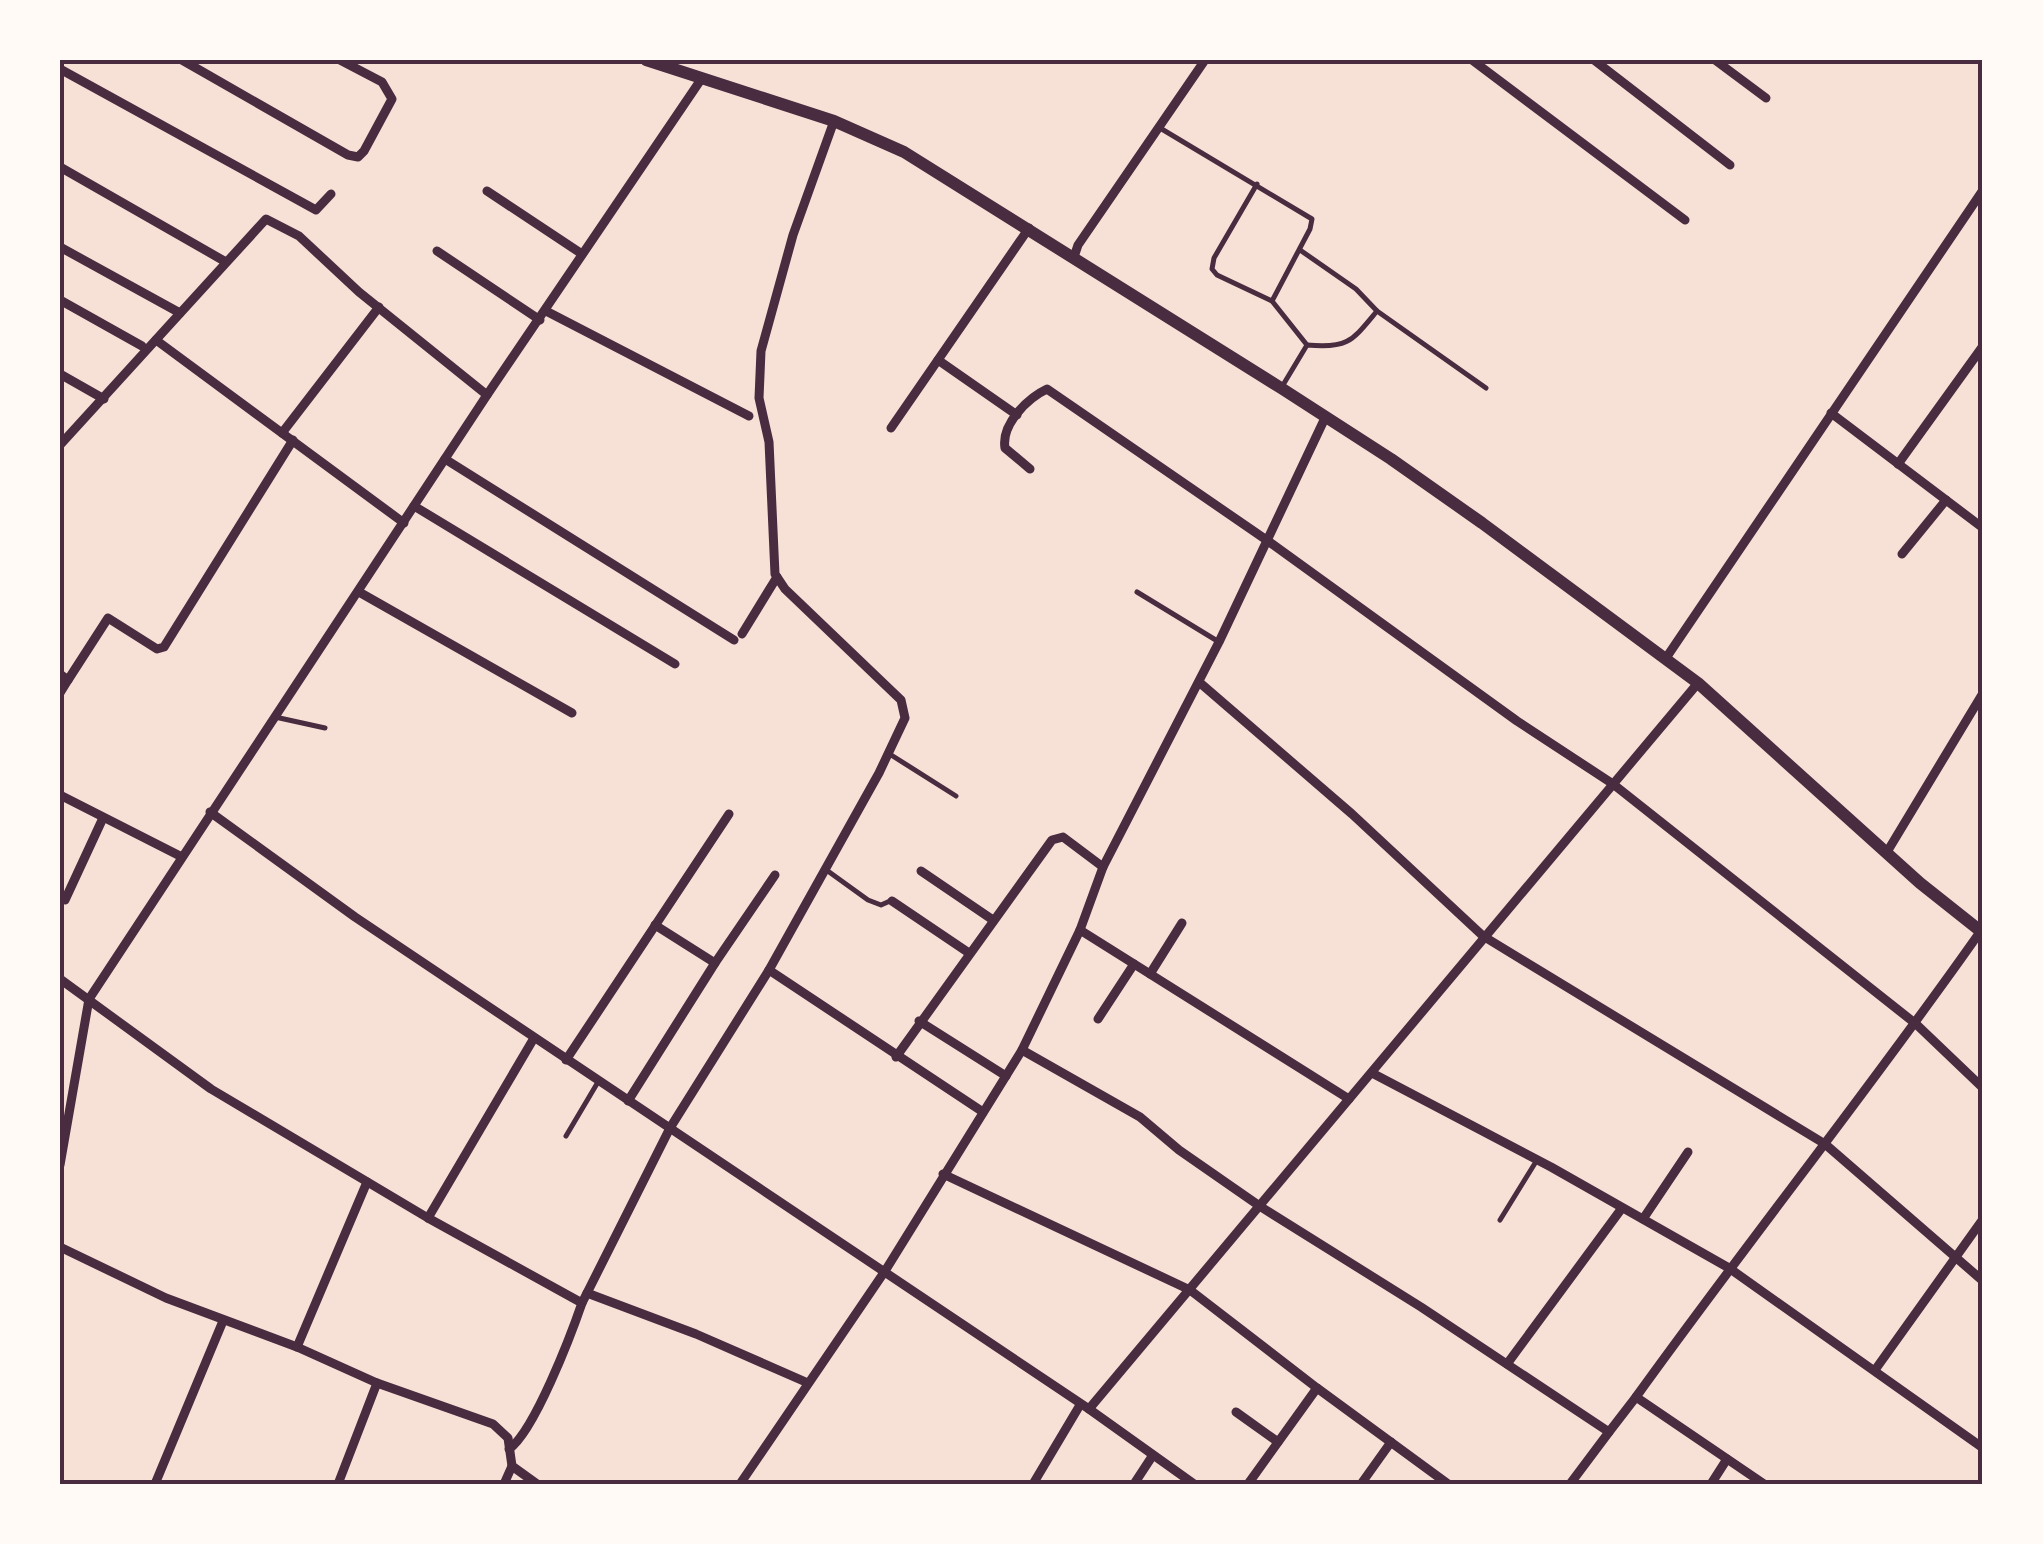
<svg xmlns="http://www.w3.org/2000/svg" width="2043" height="1544" font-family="'Alegreya Sans',sans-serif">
  <rect width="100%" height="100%" fill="#f7e1d7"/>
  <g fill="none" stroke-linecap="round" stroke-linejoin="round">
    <!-- service -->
    <g stroke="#4a2c40" stroke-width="5">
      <polyline points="1160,128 1312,219 1310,229 1272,301"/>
      <polyline points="1257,184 1214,258 1212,269 1217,275 1272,301 1307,345"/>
      <polyline points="1300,250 1356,289 1377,311 1486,388"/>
      <path d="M1283 385 1307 345C1348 349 1352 341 1377 311"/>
      <polyline points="1137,592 1219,642"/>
      <polyline points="275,717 325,728"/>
      <polyline points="888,753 956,796"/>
      <polyline points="825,869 868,900 881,905 890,901"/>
      <polyline points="566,1136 598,1082"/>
      <polyline points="1500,1220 1537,1160"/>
    </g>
    <!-- minor -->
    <g stroke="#4a2c40" stroke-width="9">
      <polyline points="182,60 348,155 358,157 364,151 392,99 382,82 340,60"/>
      <polyline points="1472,60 1685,220"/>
      <polyline points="1594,60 1730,165"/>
      <polyline points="1715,60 1766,98"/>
      <polyline points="60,69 316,210 331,194"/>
      <polyline points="60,167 226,262"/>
      <polyline points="487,191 582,254"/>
      <polyline points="60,247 180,313"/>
      <polyline points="437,251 540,320"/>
      <polyline points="1074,257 1078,245 1205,60"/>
      <polyline points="60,300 142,346"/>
      <polyline points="546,311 749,416"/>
      <polyline points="156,340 404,523"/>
      <polyline points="938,360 1017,415"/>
      <polyline points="60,374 104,399"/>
      <polyline points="1831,413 1983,528"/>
      <polyline points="891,428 1029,228"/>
      <polyline points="282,433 379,307"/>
      <polyline points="60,445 266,219 299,236 359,292 487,395"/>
      <polyline points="445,459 734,640"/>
      <polyline points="1898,464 1983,346"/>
      <path d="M1030 469 1005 448C1001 424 1028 398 1047 389L1268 541 1517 721 1613 784 1916 1024 1983 1088"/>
      <polyline points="414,506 675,664"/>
      <polyline points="1902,554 1946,500"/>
      <polyline points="359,592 572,713"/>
      <polyline points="742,634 777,577"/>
      <polyline points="1666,658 1983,190"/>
      <polyline points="60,674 68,680 60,693"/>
      <polyline points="68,680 108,618 157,649 164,647 293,440"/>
      <polyline points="1199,682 1352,814 1483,936 1825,1144 1983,1281"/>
      <polyline points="60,795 182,857"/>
      <polyline points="210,812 355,917 1089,1409 1194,1484"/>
      <polyline points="1887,852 1983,693"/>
      <polyline points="921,871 993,920"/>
      <polyline points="65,900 103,818"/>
      <polyline points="892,901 969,953"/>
      <polyline points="655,925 715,963"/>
      <polyline points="1080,930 1349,1099"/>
      <polyline points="769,970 983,1112"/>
      <polyline points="1150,974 1182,923"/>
      <path d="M60 979 211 1089 428 1218 582 1303C571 1335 534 1432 509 1449"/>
      <polyline points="1098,1019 1134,964"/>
      <polyline points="919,1021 1006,1076"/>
      <polyline points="1022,1050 1140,1117 1179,1150 1261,1207 1421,1307 1609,1432 1570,1484"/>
      <polyline points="896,1057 1052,840 1063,837 1103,867"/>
      <polyline points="566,1060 729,814"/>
      <polyline points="1372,1073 1551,1167 1729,1268 1983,1448"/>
      <polyline points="628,1101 715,963 775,875"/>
      <polyline points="60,1165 89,999 487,395 702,78"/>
      <polyline points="943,1174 1190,1290 1317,1388 1448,1484"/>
      <polyline points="428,1218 534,1038"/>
      <polyline points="1643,1219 1688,1152"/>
      <polyline points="60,1247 166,1298 297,1347 377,1383 493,1424 508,1438 512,1466 537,1484"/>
      <polyline points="587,1293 696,1334 808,1383"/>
      <polyline points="582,1303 670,1128 769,970 879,773 905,718 901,700 785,589 775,574 769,442 759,398 761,351 793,235 834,121"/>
      <polyline points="297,1347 367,1182"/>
      <polyline points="1507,1364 1622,1208"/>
      <polyline points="1875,1370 1983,1219"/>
      <polyline points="1089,1409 1698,683"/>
      <polyline points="1236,1412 1278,1442"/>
      <polyline points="1609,1432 1636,1397"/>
      <polyline points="155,1484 223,1321"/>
      <polyline points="338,1484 377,1383"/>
      <polyline points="504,1484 512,1466"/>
      <polyline points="740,1484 885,1271 1022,1050 1080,930 1103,867 1219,642 1325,418"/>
      <polyline points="1033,1484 1080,1405"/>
      <polyline points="1134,1484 1153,1455"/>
      <polyline points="1248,1484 1317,1388"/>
      <polyline points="1361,1484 1391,1442"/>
      <polyline points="1711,1484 1727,1459"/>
      <path d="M1764 1484 1636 1397C1749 1240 1869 1090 1980 932"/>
    </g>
    <!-- secondary -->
    <polyline stroke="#4a2c40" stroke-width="12" points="646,60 834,121 904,152 1281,388 1391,459 1482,523 1698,683 1920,883 1983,933"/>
  </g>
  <!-- border -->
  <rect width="2043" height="1544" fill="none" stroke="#fffaf5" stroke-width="125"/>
  <rect x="62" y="62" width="1918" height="1420" fill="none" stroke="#4a2c40" stroke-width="4"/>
</svg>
